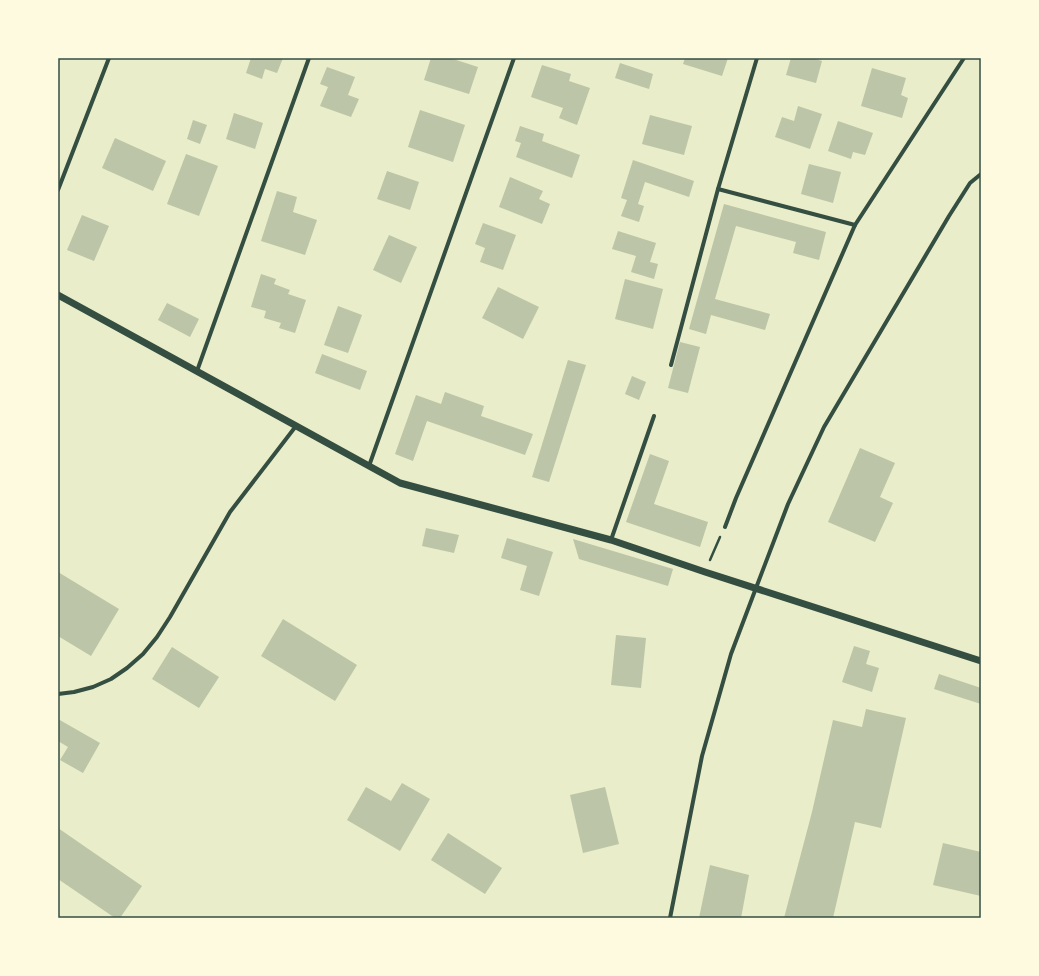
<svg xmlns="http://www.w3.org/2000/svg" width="1039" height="976" font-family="Figtree,sans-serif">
  <rect width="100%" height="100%" fill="#e9edc9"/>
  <!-- building -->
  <g fill="#bcc5a7">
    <polygon points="251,58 283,58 277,73 265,69 262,79 246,73"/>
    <polygon points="431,58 450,58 478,67 469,94 424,80"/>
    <polygon points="685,58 728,58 722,76 683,64"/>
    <polygon points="791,58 812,58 822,61 816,83 786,75"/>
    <polygon points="620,63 653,74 649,89 615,78"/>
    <polygon points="542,65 571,74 569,81 590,88 577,125 559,118 563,108 531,97"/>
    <polygon points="327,67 355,77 348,95 359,99 351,117 320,106 328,87 320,84"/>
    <polygon points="872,68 906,78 901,95 908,98 902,118 861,106"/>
    <polygon points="798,106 822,114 810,149 775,137 782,117 794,121"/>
    <polygon points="420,110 465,125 453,162 408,147"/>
    <polygon points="234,113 263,123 255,149 226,139"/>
    <polygon points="650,115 692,126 684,155 642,144"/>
    <polygon points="193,120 207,125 200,144 187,139"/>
    <polygon points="838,121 873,133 865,155 853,152 851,159 828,151"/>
    <polygon points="520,126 544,134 542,141 580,155 572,178 516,157 521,143 515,141"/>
    <polygon points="115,138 166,161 153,191 102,168"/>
    <polygon points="186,154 218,166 199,216 167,204"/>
    <polygon points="633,160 694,181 689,197 645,182 638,204 644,206 639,222 621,216 627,200 621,198"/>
    <polygon points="809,164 841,172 833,203 801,194"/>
    <polygon points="387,171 419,182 410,210 377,199"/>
    <polygon points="510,177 543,191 539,199 550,204 542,224 499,207"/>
    <polygon points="277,191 297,197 293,212 317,220 305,255 261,241"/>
    <polygon points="724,204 826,232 819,260 793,253 796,242 736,226 715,299 770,314 765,330 711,315 706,334 689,329"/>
    <polygon points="82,215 109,226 94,261 67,250"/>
    <polygon points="483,223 516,235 503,270 480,262 485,248 475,244"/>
    <polygon points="618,231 656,243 650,262 658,264 654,279 631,272 636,256 612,249"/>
    <polygon points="389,235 417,247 401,283 373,270"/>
    <polygon points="261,274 276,279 274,284 290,290 288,294 306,300 295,333 279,328 281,323 264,318 266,311 251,307"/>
    <polygon points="625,279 663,289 653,329 615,319"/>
    <polygon points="498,287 539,307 523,339 482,318"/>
    <polygon points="167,303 199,319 190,337 158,320"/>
    <polygon points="338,306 362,315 348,353 324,345"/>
    <polygon points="680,342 700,347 688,393 668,388"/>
    <polygon points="322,354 367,371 360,390 315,373"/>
    <polygon points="568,360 586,365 549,482 532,477"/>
    <polygon points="632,376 646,382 639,400 625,394"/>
    <polygon points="445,392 484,406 481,416 533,434 525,455 427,421 413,461 395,454 416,395 441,404"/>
    <polygon points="860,448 895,463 880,497 893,503 875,542 828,522"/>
    <polygon points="650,454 669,461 654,504 708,522 700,547 626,522"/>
    <polygon points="426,528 459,535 454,553 422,546"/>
    <polygon points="507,538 553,552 539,596 520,590 527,566 501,558"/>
    <polygon points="573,539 673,569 668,586 579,559"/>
    <polygon points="58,572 119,609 91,656 58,636"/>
    <polygon points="283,619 357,665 335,701 261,656"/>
    <polygon points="616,635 646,638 641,688 611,685"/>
    <polygon points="854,646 870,651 866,664 879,668 872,692 842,682"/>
    <polygon points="172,647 219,677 199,708 152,679"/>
    <polygon points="939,674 981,688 981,704 934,689"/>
    <polygon points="866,709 906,718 881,828 855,822 833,918 784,918 812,812 833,720 862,727"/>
    <polygon points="58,719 100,743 83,773 60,760 68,747 58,741"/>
    <polygon points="402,783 430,799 400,851 347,820 366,787 391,801"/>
    <polygon points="605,787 619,844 583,853 570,795"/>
    <polygon points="58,828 142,886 120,918 115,918 58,879"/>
    <polygon points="448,833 502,868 485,894 431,860"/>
    <polygon points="943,843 981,852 981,896 933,885"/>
    <polygon points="710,865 749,875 741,918 699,918"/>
  </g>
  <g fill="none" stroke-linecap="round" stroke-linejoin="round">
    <!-- path -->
    <polyline stroke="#344e41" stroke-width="2.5" points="710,560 720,537"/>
    <!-- minor -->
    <g stroke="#344e41" stroke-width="4">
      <polyline points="718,189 855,225"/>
      <polyline points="58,190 109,58"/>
      <polyline points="671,365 718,189 757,58"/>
      <polyline points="197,371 309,58"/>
      <polyline points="369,466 514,58"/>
      <polyline points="725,527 736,498 855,225 964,58"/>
      <polyline points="611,540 654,416"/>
      <polyline points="58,694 74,692 93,687 111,679 127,668 143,654 157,637 170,617 230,512 296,426"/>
      <polyline points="670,918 702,756 731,654 756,588 788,504 824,427 949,216 970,183 981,174"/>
    </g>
    <!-- tertiary -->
    <polyline stroke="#344e41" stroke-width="7" points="58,295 400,483 611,540 705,572 981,661"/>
  </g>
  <!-- border -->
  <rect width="1039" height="976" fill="none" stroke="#fefae0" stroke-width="118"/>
  <rect x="59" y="59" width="921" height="858" fill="none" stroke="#344e41" stroke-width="1.5"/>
</svg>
